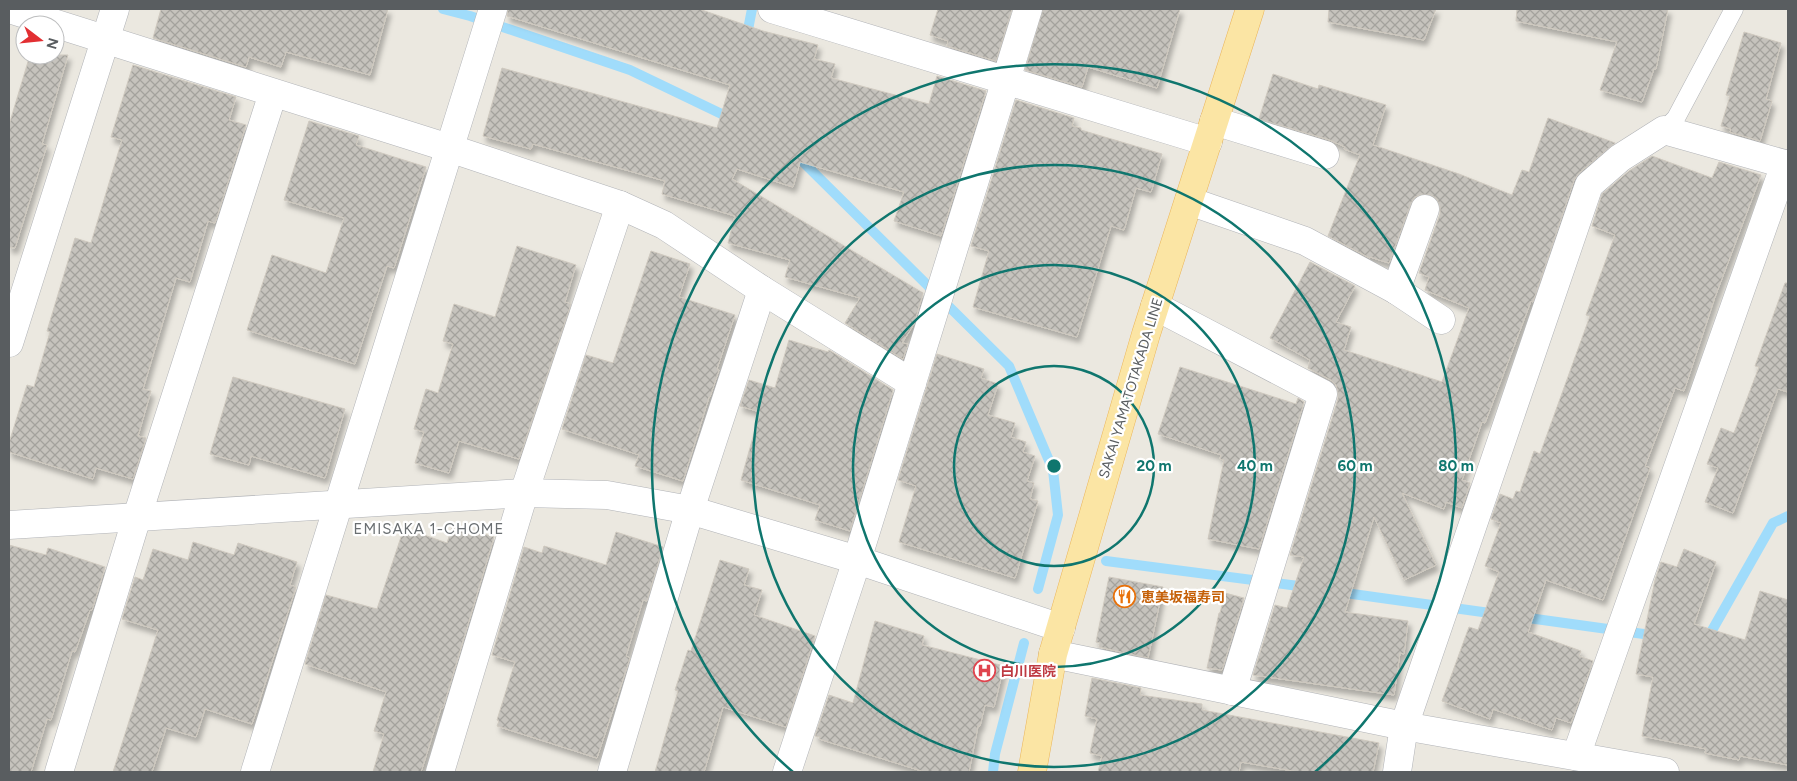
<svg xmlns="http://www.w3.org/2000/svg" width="1797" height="781" font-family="Figtree,'Noto Sans JP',sans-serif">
  <defs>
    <pattern id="building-cross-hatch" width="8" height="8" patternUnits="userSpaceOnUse" patternTransform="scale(1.25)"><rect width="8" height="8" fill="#c6c3bd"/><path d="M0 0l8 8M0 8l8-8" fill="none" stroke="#a4a29d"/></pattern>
    <filter id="shadow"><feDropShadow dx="3" dy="5.5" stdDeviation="2.5" flood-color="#0004"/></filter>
  </defs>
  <rect width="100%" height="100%" fill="#ebe8e0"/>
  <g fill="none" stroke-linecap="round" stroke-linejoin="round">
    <!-- stream -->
    <g stroke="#a0dcfb" stroke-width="10">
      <polyline points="443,9 470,16 630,70 732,119"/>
      <polyline points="746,40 752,9"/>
      <polyline points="796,156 803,162 1009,366 1053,470 1058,515 1038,589"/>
      <polyline points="1106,561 1306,587"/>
      <polyline points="1338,592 1497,614"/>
      <polyline points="1521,617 1658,636"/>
      <polyline points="1706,641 1773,523 1788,516"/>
      <polyline points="993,772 995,754 1024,643"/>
    </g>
  </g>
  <!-- building -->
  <g fill="url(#building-cross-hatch)" stroke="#cfc9bf" filter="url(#shadow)">
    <polygon points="161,9 388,9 370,75 286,52 281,67 249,57 246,67 153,38"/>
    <polygon points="508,9 699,9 763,31 818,45 814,59 835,64 831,78 929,104 937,76 986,91 941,236 894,221 904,192 800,162 793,187 737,169 732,179 923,293 914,324 902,343 908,344 903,359 845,323 860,298 785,277 790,260 728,243 735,216 662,194 665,181 533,144 531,149 483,136 502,68 717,128 730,85 507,16"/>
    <polygon points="938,9 1012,9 996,61 947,46 948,41 930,35"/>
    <polygon points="1043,9 1180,9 1157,88 1088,67 1082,87 1025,70"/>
    <polygon points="1329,9 1436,9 1424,40 1328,22"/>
    <polygon points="1517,9 1668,9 1656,69 1654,69 1642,102 1600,90 1617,42 1516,21"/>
    <polygon points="1744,32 1781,43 1766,99 1772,101 1760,141 1730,132 1731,129 1721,126 1730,96 1726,95"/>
    <polygon points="30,55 68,55 42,144 47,145 15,248 9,247 9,125"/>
    <polygon points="133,65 236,97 229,120 246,125 215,223 208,221 190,282 176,278 143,389 151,391 138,436 146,438 133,479 96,468 93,479 9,452 9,443 27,385 34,387 50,332 47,331 75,238 91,243 122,140 111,137"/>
    <polygon points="1273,74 1318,89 1319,85 1386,105 1373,145 1459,174 1512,195 1522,170 1529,172 1548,118 1615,143 1579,173 1574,180 1533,302 1531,301 1485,423 1482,422 1462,480 1470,483 1462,508 1446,502 1444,509 1402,493 1436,565 1404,580 1374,517 1345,612 1408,621 1404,654 1400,653 1394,695 1253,675 1275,605 1287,608 1304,557 1290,555 1338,399 1338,392 1336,385 1331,380 1308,368 1310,360 1270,338 1310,262 1355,286 1336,322 1351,327 1344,350 1442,382 1469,308 1425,290 1429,277 1419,273 1440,214 1440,207 1437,199 1431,195 1422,194 1415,197 1411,203 1389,263 1370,257 1370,258 1328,236 1360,155 1344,149 1345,147 1330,140 1259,119"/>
    <polygon points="1016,100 1074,118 1072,126 1081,128 1081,130 1162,154 1151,192 1136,188 1124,230 1111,226 1077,337 973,307 989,251 971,246"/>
    <polygon points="309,121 359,136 356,145 426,167 394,268 387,266 355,364 247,330 272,255 326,273 344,218 284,200"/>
    <polygon points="1652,156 1712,178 1719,162 1761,175 1715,297 1684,391 1675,388 1645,466 1650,468 1603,600 1546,580 1528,632 1581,651 1579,656 1593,661 1571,723 1556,718 1552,730 1493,709 1490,719 1442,701 1469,627 1478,630 1499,572 1485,566 1501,523 1491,519 1500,494 1513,499 1516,491 1520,492 1534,451 1540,454 1590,316 1586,315 1615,235 1592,226 1602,194 1629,171"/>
    <polygon points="517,246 576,265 565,302 571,304 519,459 459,441 449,473 415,463 424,432 414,429 426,389 438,393 453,344 443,341 454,304 495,317"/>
    <polygon points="651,251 690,264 679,297 735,315 717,369 719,370 710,397 709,397 683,481 635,466 639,455 562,429 586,355 613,363"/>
    <polygon points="1785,283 1788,283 1788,392 1778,389 1733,513 1705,502 1718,468 1707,464 1721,428 1734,433 1759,367 1755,366"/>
    <polygon points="789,340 828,352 829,350 893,390 850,531 815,520 820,505 741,480 760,412 740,406 749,380 775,388"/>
    <polygon points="937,354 984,369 981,378 998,384 988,415 1015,423 1011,437 1026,442 1023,452 1035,456 1027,481 1034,483 1030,499 1038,501 1015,578 899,542 916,486 898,480"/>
    <polygon points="1180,367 1296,404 1298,398 1304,402 1259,549 1208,539 1224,460 1220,459 1221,455 1158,434"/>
    <polygon points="233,377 345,409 325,478 251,456 249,465 210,454"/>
    <polygon points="453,524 494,537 443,708 441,708 421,772 373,772 384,734 374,731 386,692 305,664 326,595 377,609 404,528 447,543"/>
    <polygon points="616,532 663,547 647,601 643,600 626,656 630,658 597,758 497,726 499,721 497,720 515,662 492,655 524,547 542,553 544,546 606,565"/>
    <polygon points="193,542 234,555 238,543 297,562 290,585 296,587 252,724 205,709 196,737 166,728 152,772 113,772 158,630 122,619 135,577 143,580 153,549 188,560"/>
    <polygon points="9,545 46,555 48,548 105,567 92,610 90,610 75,652 72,651 51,720 47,719 31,772 9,772"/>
    <polygon points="1684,549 1716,562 1694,624 1745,640 1760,591 1788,600 1788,765 1740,756 1739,760 1705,753 1706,749 1642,736 1653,677 1636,674 1655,580 1661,562 1677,567"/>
    <polygon points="720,560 749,569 744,585 762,590 754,615 815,636 786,727 723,707 704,772 655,772 678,691 675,690 688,650 691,651"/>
    <polygon points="1109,577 1163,587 1148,658 1099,647 1100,643 1096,642"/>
    <polygon points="1225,593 1244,598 1222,670 1207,668 1219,613 1220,613"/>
    <polygon points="875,621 924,636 922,645 1004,666 994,707 985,705 980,726 978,726 969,772 925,772 819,739 820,737 815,736 829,695 853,703"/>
    <polygon points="1092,678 1141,688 1140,695 1202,704 1202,710 1379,743 1373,772 1299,772 1241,762 1239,772 1098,772 1102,756 1090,753 1097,719 1085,716"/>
  </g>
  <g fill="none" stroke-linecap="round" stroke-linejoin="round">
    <defs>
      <polyline id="service" points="1664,130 1676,118 1734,9"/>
      <g id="minor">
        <polyline points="9,9 449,148 620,205 664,225 762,290 912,383"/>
        <polyline points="772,9 1208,142"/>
        <polyline points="1214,121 1325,155"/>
        <polyline points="1189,201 1305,241 1396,290 1441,320"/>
        <polyline points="1396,290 1425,209"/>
        <polyline points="1155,306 1323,394 1232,691"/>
        <polyline points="9,343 115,9"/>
        <polyline points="9,525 524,493 607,495 690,510 857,560 1061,628"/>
        <polyline points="1053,654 1404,726 1665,772"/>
        <polyline points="1576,756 1785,164"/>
        <polyline points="59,772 137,517 273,93"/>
        <polyline points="255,772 493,9"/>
        <polyline points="440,772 524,493 620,205"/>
        <polyline points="612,772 690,510 762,290"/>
        <polyline points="787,772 857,560 1028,9"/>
        <polyline points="1397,772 1404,726 1589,185 1620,158 1664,130 1788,165"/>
      </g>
      <polyline id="primary" points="1032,772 1053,654 1146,334 1250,9"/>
    </defs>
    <!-- service casing -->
    <use href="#service" stroke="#b1b3b7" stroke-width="19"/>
    <!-- minor casing -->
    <use href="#minor" stroke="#b1b3b7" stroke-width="29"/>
    <!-- primary casing -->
    <use href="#primary" stroke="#ebb559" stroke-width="29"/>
    <!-- service -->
    <use href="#service" stroke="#fff" stroke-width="18"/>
    <!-- minor -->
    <use href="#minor" stroke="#fff" stroke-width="28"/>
    <!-- primary -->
    <use href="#primary" stroke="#fbe5a4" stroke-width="28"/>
  </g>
  <!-- distance rings -->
  <g fill="none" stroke="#0f766e" stroke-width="2.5">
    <circle cx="1054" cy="466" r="100"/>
    <circle cx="1054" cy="466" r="201"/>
    <circle cx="1054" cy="466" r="301"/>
    <path d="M793 772A402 402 0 1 1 1315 772"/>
  </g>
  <!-- icons -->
  <defs>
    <symbol id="restaurant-ring" viewBox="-11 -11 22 22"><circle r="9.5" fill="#fff" stroke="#e8710a" stroke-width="1.5"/><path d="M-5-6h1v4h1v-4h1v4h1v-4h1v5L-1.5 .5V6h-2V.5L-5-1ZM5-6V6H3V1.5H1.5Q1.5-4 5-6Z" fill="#e8710a"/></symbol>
    <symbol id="hospital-ring" viewBox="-11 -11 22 22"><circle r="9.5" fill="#fff" stroke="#e0444e" stroke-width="1.5"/><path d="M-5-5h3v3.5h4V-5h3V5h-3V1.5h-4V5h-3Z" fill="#e0444e"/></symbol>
  </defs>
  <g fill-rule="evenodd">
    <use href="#restaurant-ring" x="1112" y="584" width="25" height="25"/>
    <use href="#hospital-ring" x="972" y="658" width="25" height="25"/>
  </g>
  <g text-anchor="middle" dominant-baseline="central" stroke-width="4.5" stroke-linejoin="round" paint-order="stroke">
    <!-- street labels -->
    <g font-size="14" fill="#595d60" stroke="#fff">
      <text transform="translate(1131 388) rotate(-73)">SAKAI YAMATOTAKADA LINE</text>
    </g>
    <!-- food labels -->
    <g font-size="14" font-weight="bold" fill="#c56008" stroke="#fff" text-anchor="start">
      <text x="1141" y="597">恵美坂福寿司</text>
    </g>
    <!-- health labels -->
    <g font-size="14" font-weight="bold" fill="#be3a42" stroke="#fff" text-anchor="start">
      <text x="1000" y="671">白川医院</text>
    </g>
    <!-- neighbourhood labels -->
    <g font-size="15" letter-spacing="1" fill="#6a6f72" stroke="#fff">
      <text x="429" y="529">EMISAKA 1-CHOME</text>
    </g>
  </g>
  <circle cx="1054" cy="466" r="8" fill="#0f766e" stroke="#fff" stroke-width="2.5"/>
  <g font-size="15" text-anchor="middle" font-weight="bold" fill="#0f766e" stroke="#fff" stroke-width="4.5" stroke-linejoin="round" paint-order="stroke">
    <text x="1154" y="471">20 m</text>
    <text x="1255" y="471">40 m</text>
    <text x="1355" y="471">60 m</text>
    <text x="1456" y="471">80 m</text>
  </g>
  <!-- border -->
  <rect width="1797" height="781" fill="none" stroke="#595d60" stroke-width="20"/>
  <!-- north arrow -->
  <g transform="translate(40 40) rotate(106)"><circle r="24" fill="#ffffff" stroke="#bdbebf"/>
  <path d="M0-4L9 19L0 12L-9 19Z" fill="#e22f32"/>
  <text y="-8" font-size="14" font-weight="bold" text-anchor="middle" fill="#595d60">N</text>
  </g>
</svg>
